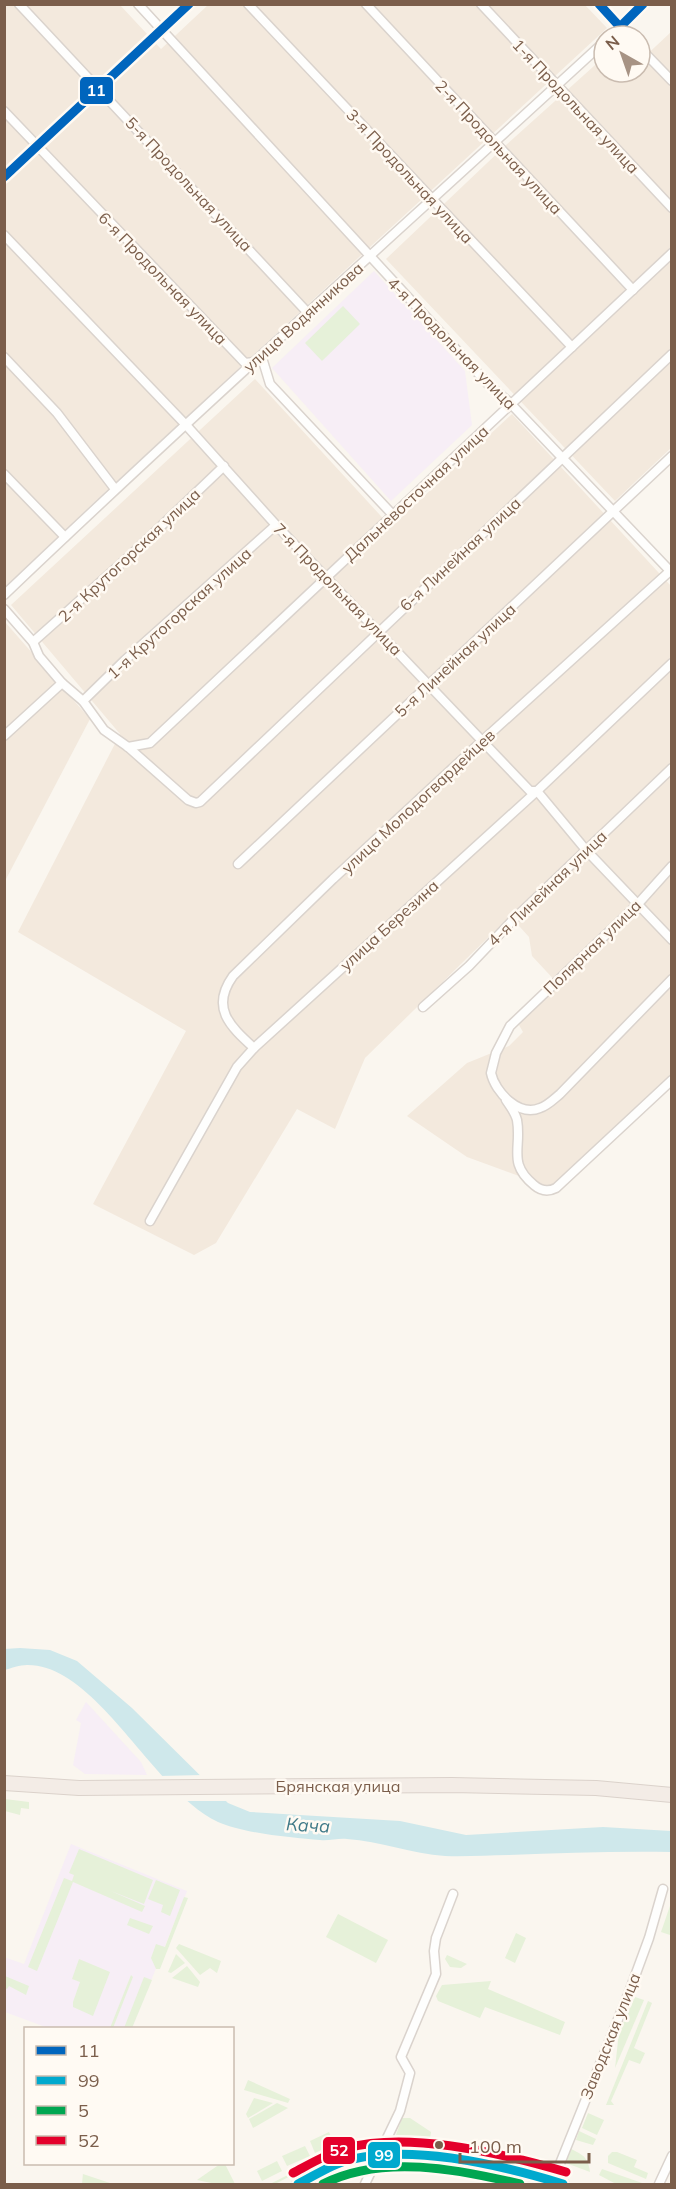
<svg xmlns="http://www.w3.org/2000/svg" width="676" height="2189" font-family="Mulish,sans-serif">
  <rect width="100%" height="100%" fill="#faf6ef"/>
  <!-- residential -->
  <g fill="#f3e9dd">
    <polygon points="5,5 120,5 161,49 208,5 585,5 607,28 106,491 5,587"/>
    <polygon points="671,32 671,448 615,501 386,259 506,145 604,57 604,72 640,72 640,61"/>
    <polygon points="255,379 391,527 512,414 671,586 671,1076 552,1188 467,1157 407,1116 467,1063 509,1046 523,1032 519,1025 532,1010 560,986 532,956 529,937 510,916 365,1058 335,1129 297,1109 216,1243 194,1255 93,1204 186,1031 18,932 120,734 11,605"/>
    <polygon points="5,622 90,719 5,881"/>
  </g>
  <!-- education -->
  <g fill="#f7eef6">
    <polygon points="374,271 465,371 472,425 391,501 272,368"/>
    <polygon points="86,1702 141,1762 147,1775 85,1774 73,1765 81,1723 76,1720"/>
    <polygon points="71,1844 187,1891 132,2028 48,2028 5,2012 4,1957 24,1964"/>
  </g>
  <!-- green -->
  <g fill="#e6f1d9">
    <polygon points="343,306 360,324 322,361 305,343"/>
    <polygon points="5,1799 29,1802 29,1809 21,1808 20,1815 5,1811"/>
    <polygon points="79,1849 153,1880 144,1904 111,1891 145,1906 142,1912 73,1882 37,1971 28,1967 64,1878 72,1881 74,1875 69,1873"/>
    <polygon points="156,1880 180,1890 170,1916 161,1912 163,1905 148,1899"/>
    <polygon points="184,1897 188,1898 160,1969 156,1969 151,1958 156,1944 165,1947"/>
    <polygon points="671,1903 671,1932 670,1935 661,1932"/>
    <polygon points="338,1914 388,1940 376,1963 326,1937"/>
    <polygon points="130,1918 153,1926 149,1934 127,1925"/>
    <polygon points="516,1933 526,1938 515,1963 505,1958"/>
    <polygon points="179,1944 221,1961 217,1973 210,1968 200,1975 176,1948"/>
    <polygon points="176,1954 185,1963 171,1973 168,1972"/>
    <polygon points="447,1955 467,1964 461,1968 450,1967 445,1959"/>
    <polygon points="79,1959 110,1972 93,2016 73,2007 73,2002 80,1982 72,1979"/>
    <polygon points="187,1966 200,1982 198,1987 172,1978"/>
    <polygon points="131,1975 133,1977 113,2028 110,2028"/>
    <polygon points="5,1976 29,1986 26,1995 9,1986 7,1989 5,1988"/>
    <polygon points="144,1977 152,1980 132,2028 124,2028"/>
    <polygon points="491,1981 488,1989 565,2022 560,2035 485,2007 480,2018 438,2001 436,1996 442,1985"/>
    <polygon points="635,1997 644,2000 615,2068 619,2032"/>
    <polygon points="648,2001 652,2003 634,2048 645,2053 640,2064 629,2060 611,2101 614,2105 606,2105"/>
    <polygon points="248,2080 290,2099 288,2103 244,2090"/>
    <polygon points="254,2098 273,2103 248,2118 246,2114"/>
    <polygon points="277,2103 288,2108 253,2128 249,2119"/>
    <polygon points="588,2113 604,2120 597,2135 582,2128"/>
    <polygon points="402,2118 410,2118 431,2132 430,2139 396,2135"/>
    <polygon points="579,2131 596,2139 593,2145 576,2140"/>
    <polygon points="329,2132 334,2144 315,2153 310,2141"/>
    <polygon points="305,2146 310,2156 287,2166 282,2156"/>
    <polygon points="341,2148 341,2150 275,2184 270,2184"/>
    <path d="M571 2149C584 2155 588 2158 590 2172L566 2163Z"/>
    <polygon points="612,2152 617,2152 637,2160 634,2167 648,2173 646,2179 608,2163 608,2156"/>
    <polygon points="491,2153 544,2166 544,2169 491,2157"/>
    <polygon points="277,2161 282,2171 262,2181 257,2171"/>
    <polygon points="220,2164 225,2164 235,2184 216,2184 197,2180"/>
    <polygon points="602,2169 645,2184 616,2184 599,2175"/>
    <polygon points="83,2173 83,2174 113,2184 82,2184"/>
  </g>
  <!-- water -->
  <path fill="#cfe8eb" d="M20 1648 50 1650 77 1661 132 1708 228 1803 250 1812 400 1821 466 1835 603 1827 671 1831V1852C617 1851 563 1853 509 1855 488 1855 466 1857 445 1856 412 1854 380 1841 347 1839 338 1838 329 1841 320 1840 293 1838 242 1833 218 1822 154 1793 97 1664 27 1665 20 1665 11 1668 5 1670L4 1649Z"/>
  <!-- pier -->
  <polygon fill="#faf6ef" points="203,1775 232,1801 184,1801 159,1776"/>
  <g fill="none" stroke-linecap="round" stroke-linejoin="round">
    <defs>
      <g id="minor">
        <polyline points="19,4 308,313"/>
        <polyline points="138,4 487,383 511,404 672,573"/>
        <polyline points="248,4 572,347"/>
        <polyline points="366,4 633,290"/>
        <polyline points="481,4 672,208"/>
        <polyline points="599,4 628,36"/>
        <polyline points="610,36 644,4"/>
        <polyline points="640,48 672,81"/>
        <polyline points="4,111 245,363 263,361 270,384 392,514"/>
        <polyline points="4,177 190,4"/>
        <polyline points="4,235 186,425 276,525 530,791 537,791 586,850 672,940"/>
        <polyline points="4,357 57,413 115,489"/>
        <polyline points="4,474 65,537"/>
        <path d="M4 595C201 407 404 226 604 42"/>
        <polyline points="4,609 33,642 39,656 62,683 83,701 104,730 128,747 188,800 196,803 200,802 672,354"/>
        <polyline points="33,642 134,552 224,466"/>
        <polyline points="83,701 125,660 276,525"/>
        <polyline points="4,736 62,683"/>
        <polyline points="128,747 150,743 672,253"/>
        <polyline points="238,864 672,456"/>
        <path d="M672 866 637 905 510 1026 496 1053 491 1073C495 1092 519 1117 540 1108 547 1106 554 1099 560 1094L672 979"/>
        <polyline points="423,1007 469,966 511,922 672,768"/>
        <path d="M254 1048C230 1026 210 1008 233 976L333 879 482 741 670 571"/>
        <path d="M506 1100C510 1106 515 1112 517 1120 522 1148 507 1163 534 1185 541 1191 548 1192 556 1188L672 1080"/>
        <polyline points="150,1221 237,1067 254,1048 537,791 672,663"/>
        <polyline points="553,2181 631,1987 649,1938 663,1889"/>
        <polyline points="365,2184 400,2111 410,2073 401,2057 436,1974 434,1951 436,1938 453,1894"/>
        <polyline points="659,2184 672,2156"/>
      </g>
      <path id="tertiary" d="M298 2184C316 2175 333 2164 353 2159 406 2146 511 2167 563 2184"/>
      <polyline id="trunk" points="4,1783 79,1788 452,1785 596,1788 672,1795"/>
    </defs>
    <!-- minor casing -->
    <use href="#minor" stroke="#dad3cd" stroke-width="11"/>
    <!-- tertiary casing -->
    <use href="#tertiary" stroke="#dad3cd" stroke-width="14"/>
    <!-- trunk casing -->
    <use href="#trunk" stroke="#dbd2cb" stroke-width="16"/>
    <!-- minor -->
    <use href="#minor" stroke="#fefefd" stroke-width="8"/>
    <!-- tertiary -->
    <use href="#tertiary" stroke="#fefefd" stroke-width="10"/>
    <!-- trunk -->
    <use href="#trunk" stroke="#f3ece6" stroke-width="14"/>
    <defs>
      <g id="bus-1">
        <polyline points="599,4 620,27 643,4"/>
        <polyline points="4,177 189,4"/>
      </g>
      <path id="bus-2" d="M298 2184C316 2175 333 2163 353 2159 417 2145 501 2165 563 2184"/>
      <path id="bus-3" d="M323 2184C382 2154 457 2169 520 2184"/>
      <path id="bus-4" d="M293 2173C310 2164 328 2153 347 2148 410 2131 505 2154 566 2172"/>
    </defs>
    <!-- bus-1 casing -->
    <use href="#bus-1" stroke="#fffaf3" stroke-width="14"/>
    <!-- bus-2 casing -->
    <use href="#bus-2" stroke="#fffaf3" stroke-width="14"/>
    <!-- bus-3 casing -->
    <use href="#bus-3" stroke="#fffaf3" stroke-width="14"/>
    <!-- bus-4 casing -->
    <use href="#bus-4" stroke="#fffaf3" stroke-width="14"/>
    <!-- bus-1 -->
    <use href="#bus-1" stroke="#0065bd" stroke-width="9"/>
    <!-- bus-2 -->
    <use href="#bus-2" stroke="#00a9ce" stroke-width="9"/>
    <!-- bus-3 -->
    <use href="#bus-3" stroke="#00a651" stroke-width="9"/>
    <!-- bus-4 -->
    <use href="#bus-4" stroke="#e4002b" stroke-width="9"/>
  </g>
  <!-- markers -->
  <circle fill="#7b5e4b" stroke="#fffaf3" stroke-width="2" cx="439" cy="2145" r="5"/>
  <g text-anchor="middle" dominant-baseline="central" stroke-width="5" stroke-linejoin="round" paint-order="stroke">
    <!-- street labels -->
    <g font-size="16" fill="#7b5e4b" stroke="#fffaf3">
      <text transform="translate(576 106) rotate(47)">1-я Продольная улица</text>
      <text transform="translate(499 147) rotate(47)">2-я Продольная улица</text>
      <text transform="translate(410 176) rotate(47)">3-я Продольная улица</text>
      <text transform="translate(189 184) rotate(47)">5-я Продольная улица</text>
      <text transform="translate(163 278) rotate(46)">6-я Продольная улица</text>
      <text transform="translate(303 317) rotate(-42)">улица Водянникова</text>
      <text transform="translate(452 343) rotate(46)">4-я Продольная улица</text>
      <text transform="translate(416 493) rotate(-43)">Дальневосточная улица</text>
      <text transform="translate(460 554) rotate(-43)">6-я Линейная улица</text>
      <text transform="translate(129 555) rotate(-43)">2-я Крутогорская улица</text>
      <text transform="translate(338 589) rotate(46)">7-я Продольная улица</text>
      <text transform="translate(179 613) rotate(-42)">1-я Крутогорская улица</text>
      <text transform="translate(455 660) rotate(-43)">5-я Линейная улица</text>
      <text transform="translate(418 801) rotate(-43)">улица Молодогвардейцев</text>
      <text transform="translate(547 888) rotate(-44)">4-я Линейная улица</text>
      <text transform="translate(389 925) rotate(-42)">улица Березина</text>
      <text transform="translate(592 947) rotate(-44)">Полярная улица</text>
      <text x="338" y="1786">Брянская улица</text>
      <text transform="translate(610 2036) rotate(-68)">Заводская улица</text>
    </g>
    <!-- water labels -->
    <g font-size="18" font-style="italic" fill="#407a88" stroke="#fffaf3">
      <text transform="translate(308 1825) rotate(3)">Кача</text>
    </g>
  </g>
  <g stroke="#fffaf3" stroke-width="2">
    <rect x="79" y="76" width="35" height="29" rx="6" fill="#0065bd"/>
    <rect x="322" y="2136" width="34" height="29" rx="6" fill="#e4002b"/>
    <rect x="367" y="2141" width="34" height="28" rx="6" fill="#00a9ce"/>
  </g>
  <g font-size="16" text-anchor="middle" font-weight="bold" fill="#fff">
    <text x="96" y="96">11</text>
    <text x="339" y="2156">52</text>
    <text x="384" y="2161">99</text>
  </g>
  <!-- border -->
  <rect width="676" height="2189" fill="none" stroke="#7b5e4b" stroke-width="12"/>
  <!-- legend -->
  <rect x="24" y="2027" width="210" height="138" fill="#fffaf3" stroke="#cabcb0" stroke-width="1.5"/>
  <rect x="36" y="2046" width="30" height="9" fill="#0065bd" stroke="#cabcb0" stroke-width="1.5"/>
  <text x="78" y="2057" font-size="18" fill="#7b5e4b">11</text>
  <rect x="36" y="2076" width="30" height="9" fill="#00a9ce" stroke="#cabcb0" stroke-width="1.5"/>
  <text x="78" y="2087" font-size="18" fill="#7b5e4b">99</text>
  <rect x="36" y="2106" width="30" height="9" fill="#00a651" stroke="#cabcb0" stroke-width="1.5"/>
  <text x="78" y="2117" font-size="18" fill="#7b5e4b">5</text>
  <rect x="36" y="2136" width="30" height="9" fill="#e4002b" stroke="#cabcb0" stroke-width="1.5"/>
  <text x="78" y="2147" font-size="18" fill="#7b5e4b">52</text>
  <!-- north arrow -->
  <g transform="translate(622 54) rotate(320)"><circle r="28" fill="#fffaf3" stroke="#cabcb0" stroke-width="1.5"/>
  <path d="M0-4.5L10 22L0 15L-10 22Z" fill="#a79384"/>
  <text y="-9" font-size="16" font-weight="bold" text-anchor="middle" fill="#7b5e4b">N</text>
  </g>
  <!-- scale -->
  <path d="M460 2153v9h129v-9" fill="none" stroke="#7b5e4b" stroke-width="3"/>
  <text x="469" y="2153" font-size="18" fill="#7b5e4b" stroke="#fffaf3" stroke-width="4.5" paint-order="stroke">100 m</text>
</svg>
